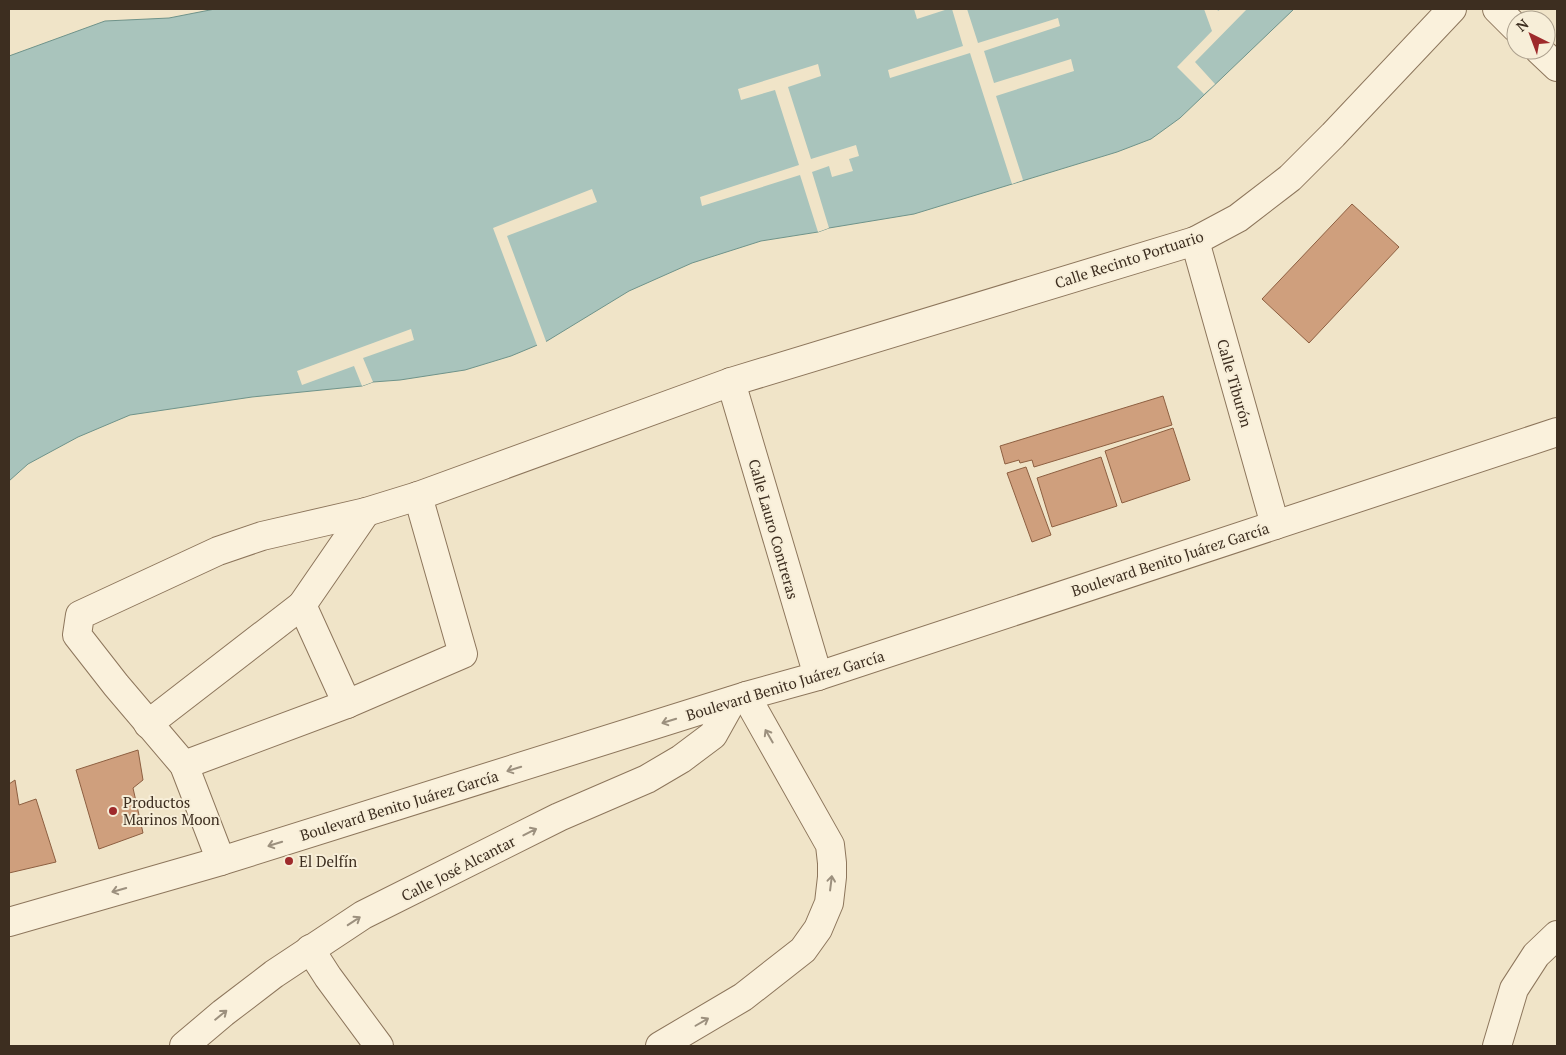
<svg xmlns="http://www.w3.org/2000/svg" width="1566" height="1055" font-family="'PT Serif',serif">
  <rect width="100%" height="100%" fill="#f0e4c8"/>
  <!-- water -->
  <polygon fill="#a9c4bc" stroke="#6f938a" points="215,9 1294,9 1180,118 1151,139 1117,152 914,214 829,228 818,232 761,241 692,263 629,291 547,341 511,356 465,370 400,380 373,382 362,386 252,397 130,415 78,437 28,464 9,481 9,56 105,21 169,18"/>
  <!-- pier -->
  <g fill="#f0e4c8">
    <polygon points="914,9 948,9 917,19"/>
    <polygon points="952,9 967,9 978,43 1058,18 1060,26 984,51 994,83 1071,59 1074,71 996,96 1023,180 1012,184 970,53 890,78 888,70 963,46"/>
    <polygon points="1204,9 1217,9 1218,11 1221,9 1247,9 1195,62 1215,84 1204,94 1177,67 1212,31"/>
    <polygon points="818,64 821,76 788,87 811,159 856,145 859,156 849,159 853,171 832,177 829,166 812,172 829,228 818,232 800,175 702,206 700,197 799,165 775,90 741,100 738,89"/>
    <polygon points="592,189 597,202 507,236 547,344 538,348 493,228"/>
    <polygon points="411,329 414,340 363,358 373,382 362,386 354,366 302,385 297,371"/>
  </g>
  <!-- building -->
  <g fill="#cf9f7d" stroke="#8d5f41">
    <polygon points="1352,204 1399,247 1309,343 1262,299"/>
    <polygon points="1163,396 1172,425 1034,467 1032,460 1020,463 1019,460 1005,464 1000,446"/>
    <polygon points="1173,428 1190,480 1122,503 1105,451"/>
    <polygon points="1101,457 1117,506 1052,527 1037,478"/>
    <polygon points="1026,467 1051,535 1032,542 1007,473"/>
    <polygon points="138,750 143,780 133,788 143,833 99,849 76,770"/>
    <polygon points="15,780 19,805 36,799 56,862 9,873 9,784"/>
  </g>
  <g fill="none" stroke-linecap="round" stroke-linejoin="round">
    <defs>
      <g id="minor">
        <polyline points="1497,9 1516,28"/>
        <polyline points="1539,50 1557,67"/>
        <polyline points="1195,241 1275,525"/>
        <polyline points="731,382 818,676"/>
        <polyline points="347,704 302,605 366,512"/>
        <polyline points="148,724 302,605"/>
        <polyline points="184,765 347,704 463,654 418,496"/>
        <polyline points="221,861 184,765 116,685 77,635 80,615 218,551 262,536 366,512 418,496 731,382 1195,241 1238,218 1290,178 1333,135 1452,9"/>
        <polyline points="9,922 221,861 746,696 818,676 1557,432"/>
        <polyline points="310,949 328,977 379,1046"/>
        <polyline points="184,1046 223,1013 274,974 363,915 559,817 647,779 681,759 713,735 732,701"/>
        <polyline points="660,1046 743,997 803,950 818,929 829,903 832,877 832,863 830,845 746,696"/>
        <polyline points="1497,1046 1514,989 1536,955 1557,935"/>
      </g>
    </defs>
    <!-- minor casing -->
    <use href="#minor" stroke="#8d765c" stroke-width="30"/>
    <!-- minor -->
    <use href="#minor" stroke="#faf1dc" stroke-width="28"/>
  </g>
  <!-- one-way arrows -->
  <defs><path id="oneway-shaft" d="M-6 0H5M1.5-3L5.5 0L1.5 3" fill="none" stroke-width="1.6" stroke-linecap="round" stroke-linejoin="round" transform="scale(1.25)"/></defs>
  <g stroke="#9c907e">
    <use href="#oneway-shaft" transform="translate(669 721) rotate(163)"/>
    <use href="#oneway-shaft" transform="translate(769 736) rotate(-120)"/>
    <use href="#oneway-shaft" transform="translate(514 769) rotate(163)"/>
    <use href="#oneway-shaft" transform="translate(530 832) rotate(-27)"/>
    <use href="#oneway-shaft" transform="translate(275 844) rotate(163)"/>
    <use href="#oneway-shaft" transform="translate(831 883) rotate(-83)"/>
    <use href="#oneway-shaft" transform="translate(119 890) rotate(164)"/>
    <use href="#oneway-shaft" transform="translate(354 921) rotate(-33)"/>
    <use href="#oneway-shaft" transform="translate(221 1015) rotate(-39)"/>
    <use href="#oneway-shaft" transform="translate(702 1022) rotate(-30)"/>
  </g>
  <!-- markers -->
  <g fill="#9e2a2b" stroke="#f7eed8" stroke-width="2">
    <circle cx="113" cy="811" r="5"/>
    <circle cx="289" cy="861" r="5"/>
  </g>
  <g text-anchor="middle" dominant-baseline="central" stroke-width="4" stroke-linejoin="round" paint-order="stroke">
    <!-- street labels -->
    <g font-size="15" fill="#3d2e20" stroke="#f7eed8">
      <text transform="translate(1129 259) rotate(-18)">Calle Recinto Portuario</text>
      <text transform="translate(1235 383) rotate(74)">Calle Tiburón</text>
      <text transform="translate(774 529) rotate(74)">Calle Lauro Contreras</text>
      <text transform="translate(1170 559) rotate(-18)">Boulevard Benito Juárez García</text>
      <text transform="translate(785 685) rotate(-17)">Boulevard Benito Juárez García</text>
      <text transform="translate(399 805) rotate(-17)">Boulevard Benito Juárez García</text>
      <text transform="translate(458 868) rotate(-27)">Calle José Alcantar</text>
    </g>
    <!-- poi labels -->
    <g font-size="15" fill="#3d2e20" stroke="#f7eed8" text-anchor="start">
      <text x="123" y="802">Productos<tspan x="123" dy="17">Marinos Moon</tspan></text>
      <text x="299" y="861">El Delfín</text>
    </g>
  </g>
  <!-- border -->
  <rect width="1566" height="1055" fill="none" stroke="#3d2e20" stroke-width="20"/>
  <!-- north arrow -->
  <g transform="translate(1531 35) rotate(318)"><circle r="24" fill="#f7eed8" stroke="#ada18e"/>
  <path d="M0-4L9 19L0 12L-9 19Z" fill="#9e2a2b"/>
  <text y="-8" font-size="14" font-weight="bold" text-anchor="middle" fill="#3d2e20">N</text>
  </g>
</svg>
